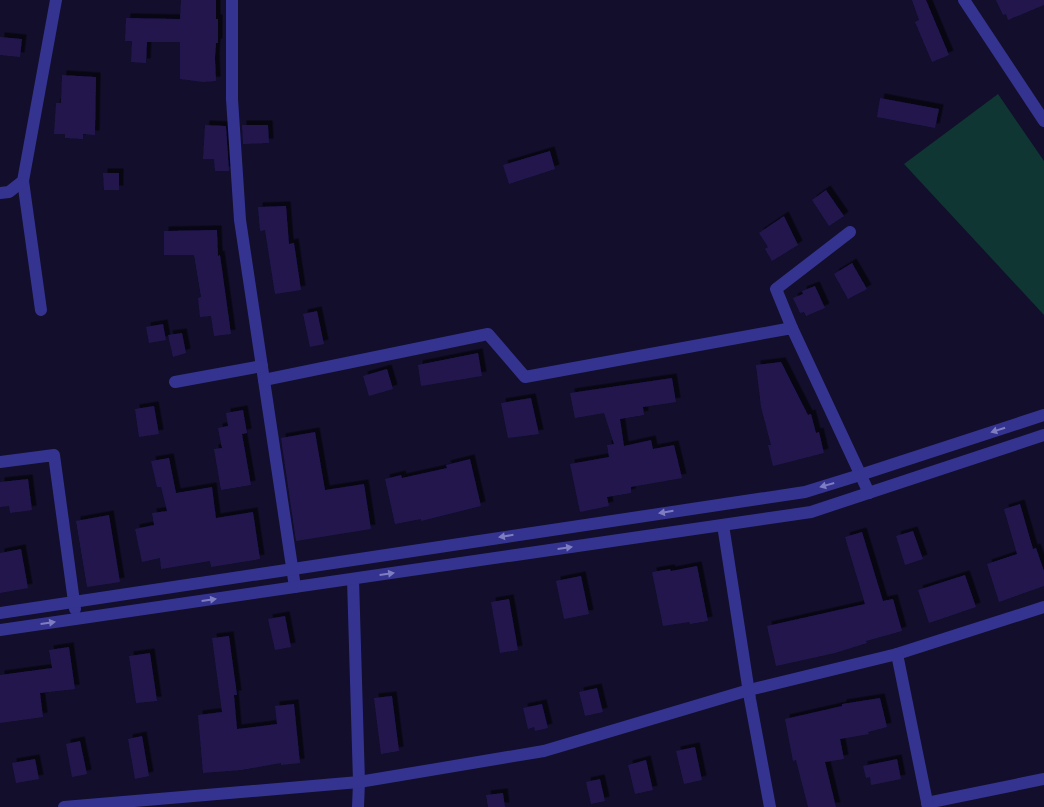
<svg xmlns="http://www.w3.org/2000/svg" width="1044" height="807" font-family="'Open Sans',sans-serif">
  <defs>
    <filter id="shadow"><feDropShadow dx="4.5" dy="-4.5" stdDeviation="0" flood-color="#0009"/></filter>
  </defs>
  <rect width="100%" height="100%" fill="#120e2b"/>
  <!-- green -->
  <polygon fill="#103633" points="998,94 1044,161 1044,315 904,164"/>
  <!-- building -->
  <g fill="#21174e" filter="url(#shadow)">
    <polygon points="181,0 216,0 216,19 218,19 218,43 216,43 215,58 216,81 203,82 180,79 180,42 147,42 146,63 131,62 132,41 125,41 126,18 180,19"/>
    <polygon points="912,0 926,0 949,55 932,62 915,22 919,20"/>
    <polygon points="996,0 1044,0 1044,5 1008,20 1006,14 1003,15"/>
    <polygon points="0,37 22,39 20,57 0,55"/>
    <polygon points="62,75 96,77 95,135 83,134 83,139 65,138 65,134 54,134 56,103 61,103"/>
    <polygon points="880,98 939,109 935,128 877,117"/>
    <polygon points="205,125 226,126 229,171 215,171 214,159 203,159"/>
    <polygon points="242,125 268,125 269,143 243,144"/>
    <polygon points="550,151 555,169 509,184 503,165"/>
    <polygon points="103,173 119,173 119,190 104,190"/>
    <polygon points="826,190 844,216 829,226 812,200"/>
    <polygon points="286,206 289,244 294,243 301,290 275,294 265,230 260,231 258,207"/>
    <polygon points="784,216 798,245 772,261 765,249 768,247 759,233"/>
    <polygon points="217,230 218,256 220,255 231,334 214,336 211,316 200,317 198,298 201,297 194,255 164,255 164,231"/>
    <polygon points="852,263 867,289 848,299 834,274"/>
    <polygon points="815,286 825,308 806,316 804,312 800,313 793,298 803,294 802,291"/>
    <polygon points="317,311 324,344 310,347 303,314"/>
    <polygon points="163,324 166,340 149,343 146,327"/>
    <polygon points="182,333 186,353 173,357 168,335"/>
    <polygon points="478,353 482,376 421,386 418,365"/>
    <polygon points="781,362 808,415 811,414 816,433 819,432 824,453 773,466 768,445 771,445 761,407 756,365"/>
    <polygon points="387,369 393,389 369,396 363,376"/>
    <polygon points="672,378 676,402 643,407 644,415 620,419 624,446 651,440 653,449 674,445 682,478 631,487 631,493 607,497 609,506 580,512 570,464 609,457 607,445 614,444 604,413 575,418 570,393"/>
    <polygon points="531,398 539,434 508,438 501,403"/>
    <polygon points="154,406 159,434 139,437 135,409"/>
    <polygon points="243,410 247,433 242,434 251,485 221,490 214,449 222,448 218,428 228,426 226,413"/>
    <polygon points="315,432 325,490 364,484 371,529 296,541 281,438"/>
    <polygon points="169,458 176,493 212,487 216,518 253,512 260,559 211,567 210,561 161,569 160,558 142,562 135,529 154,525 152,513 167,511 161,487 157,487 151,461"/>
    <polygon points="470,459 481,506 421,521 421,519 395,524 385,479 401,475 402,478 447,468 446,465"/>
    <polygon points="28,479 32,510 10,513 9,506 0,507 0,482"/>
    <polygon points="1020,504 1033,549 1036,548 1044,571 1044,586 999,602 987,564 1017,554 1004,509"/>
    <polygon points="109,515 120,582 87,587 76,521"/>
    <polygon points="913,531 923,559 905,565 896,536"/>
    <polygon points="862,532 883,601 893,599 902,631 866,641 867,643 835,653 776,666 767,626 865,604 845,537"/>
    <polygon points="21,549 28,588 0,593 0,553"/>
    <polygon points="697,566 708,621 690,624 689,622 663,626 652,572 670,569 671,571"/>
    <polygon points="965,575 976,607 929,623 918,590"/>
    <polygon points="581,576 589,614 564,619 556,581"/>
    <polygon points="509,599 518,650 500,653 491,602"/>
    <polygon points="285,616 291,647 275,650 268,619"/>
    <polygon points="229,636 237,695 234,695 237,729 277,724 275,706 294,704 300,763 281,765 281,763 241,770 203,773 198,715 222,712 212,638"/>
    <polygon points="69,647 75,689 40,693 43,717 0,723 0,675 52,668 49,650"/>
    <polygon points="150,653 157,701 136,703 129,656"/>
    <polygon points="597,688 603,712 585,716 579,692"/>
    <polygon points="392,696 399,751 381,754 374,698"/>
    <polygon points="880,698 887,727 868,732 869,734 840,739 844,759 825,762 836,807 808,807 796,760 793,761 785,719 842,706 842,704"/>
    <polygon points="542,704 548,728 535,731 534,727 528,729 523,708"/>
    <polygon points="142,736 149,776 135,779 128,739"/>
    <polygon points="80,741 87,774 72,777 66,744"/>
    <polygon points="695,747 702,780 684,784 676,751"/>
    <polygon points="35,759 39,779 16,783 12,763"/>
    <polygon points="897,759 901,779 871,785 870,777 866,778 863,766"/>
    <polygon points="646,760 653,790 635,794 628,765"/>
    <polygon points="600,779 605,801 591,804 586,782"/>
    <polygon points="503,793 505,807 488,807 486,795"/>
  </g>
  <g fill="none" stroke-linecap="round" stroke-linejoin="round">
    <!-- minor -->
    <g stroke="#34338f" stroke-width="12">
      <polyline points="232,0 232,99 240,220 295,587"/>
      <polyline points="964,0 1044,121"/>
      <polyline points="23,181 41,310"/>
      <polyline points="0,193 9,192 23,181 56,0"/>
      <polyline points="792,328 776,289 850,232"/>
      <polyline points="264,380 488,334 525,377 792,328 869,493"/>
      <polyline points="175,382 262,366"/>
      <polyline points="0,462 54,455 75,609"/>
      <polyline points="723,525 750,699 770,807"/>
      <polyline points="353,579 359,782 358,807"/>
      <polyline points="0,613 805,492 860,475 1044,415"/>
      <polyline points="0,630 811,512 1044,435"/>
      <polyline points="897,654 1044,607"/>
      <polyline points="927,803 1044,779"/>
      <polyline points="64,807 359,782 544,751 749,690 897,654 928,807"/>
    </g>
  </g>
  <!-- one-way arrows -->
  <defs><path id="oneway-solid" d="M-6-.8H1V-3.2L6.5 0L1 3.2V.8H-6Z" transform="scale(1.25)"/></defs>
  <g fill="#7f7dc1">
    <use href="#oneway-solid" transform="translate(998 430) rotate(162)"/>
    <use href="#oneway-solid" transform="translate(827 485) rotate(164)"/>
    <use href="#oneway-solid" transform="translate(666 512) rotate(171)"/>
    <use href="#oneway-solid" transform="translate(506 536) rotate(171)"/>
    <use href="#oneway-solid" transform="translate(565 548) rotate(-8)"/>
    <use href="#oneway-solid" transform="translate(387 574) rotate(-8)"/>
    <use href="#oneway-solid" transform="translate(209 600) rotate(-8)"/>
    <use href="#oneway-solid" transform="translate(48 623) rotate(-8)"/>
  </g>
</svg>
